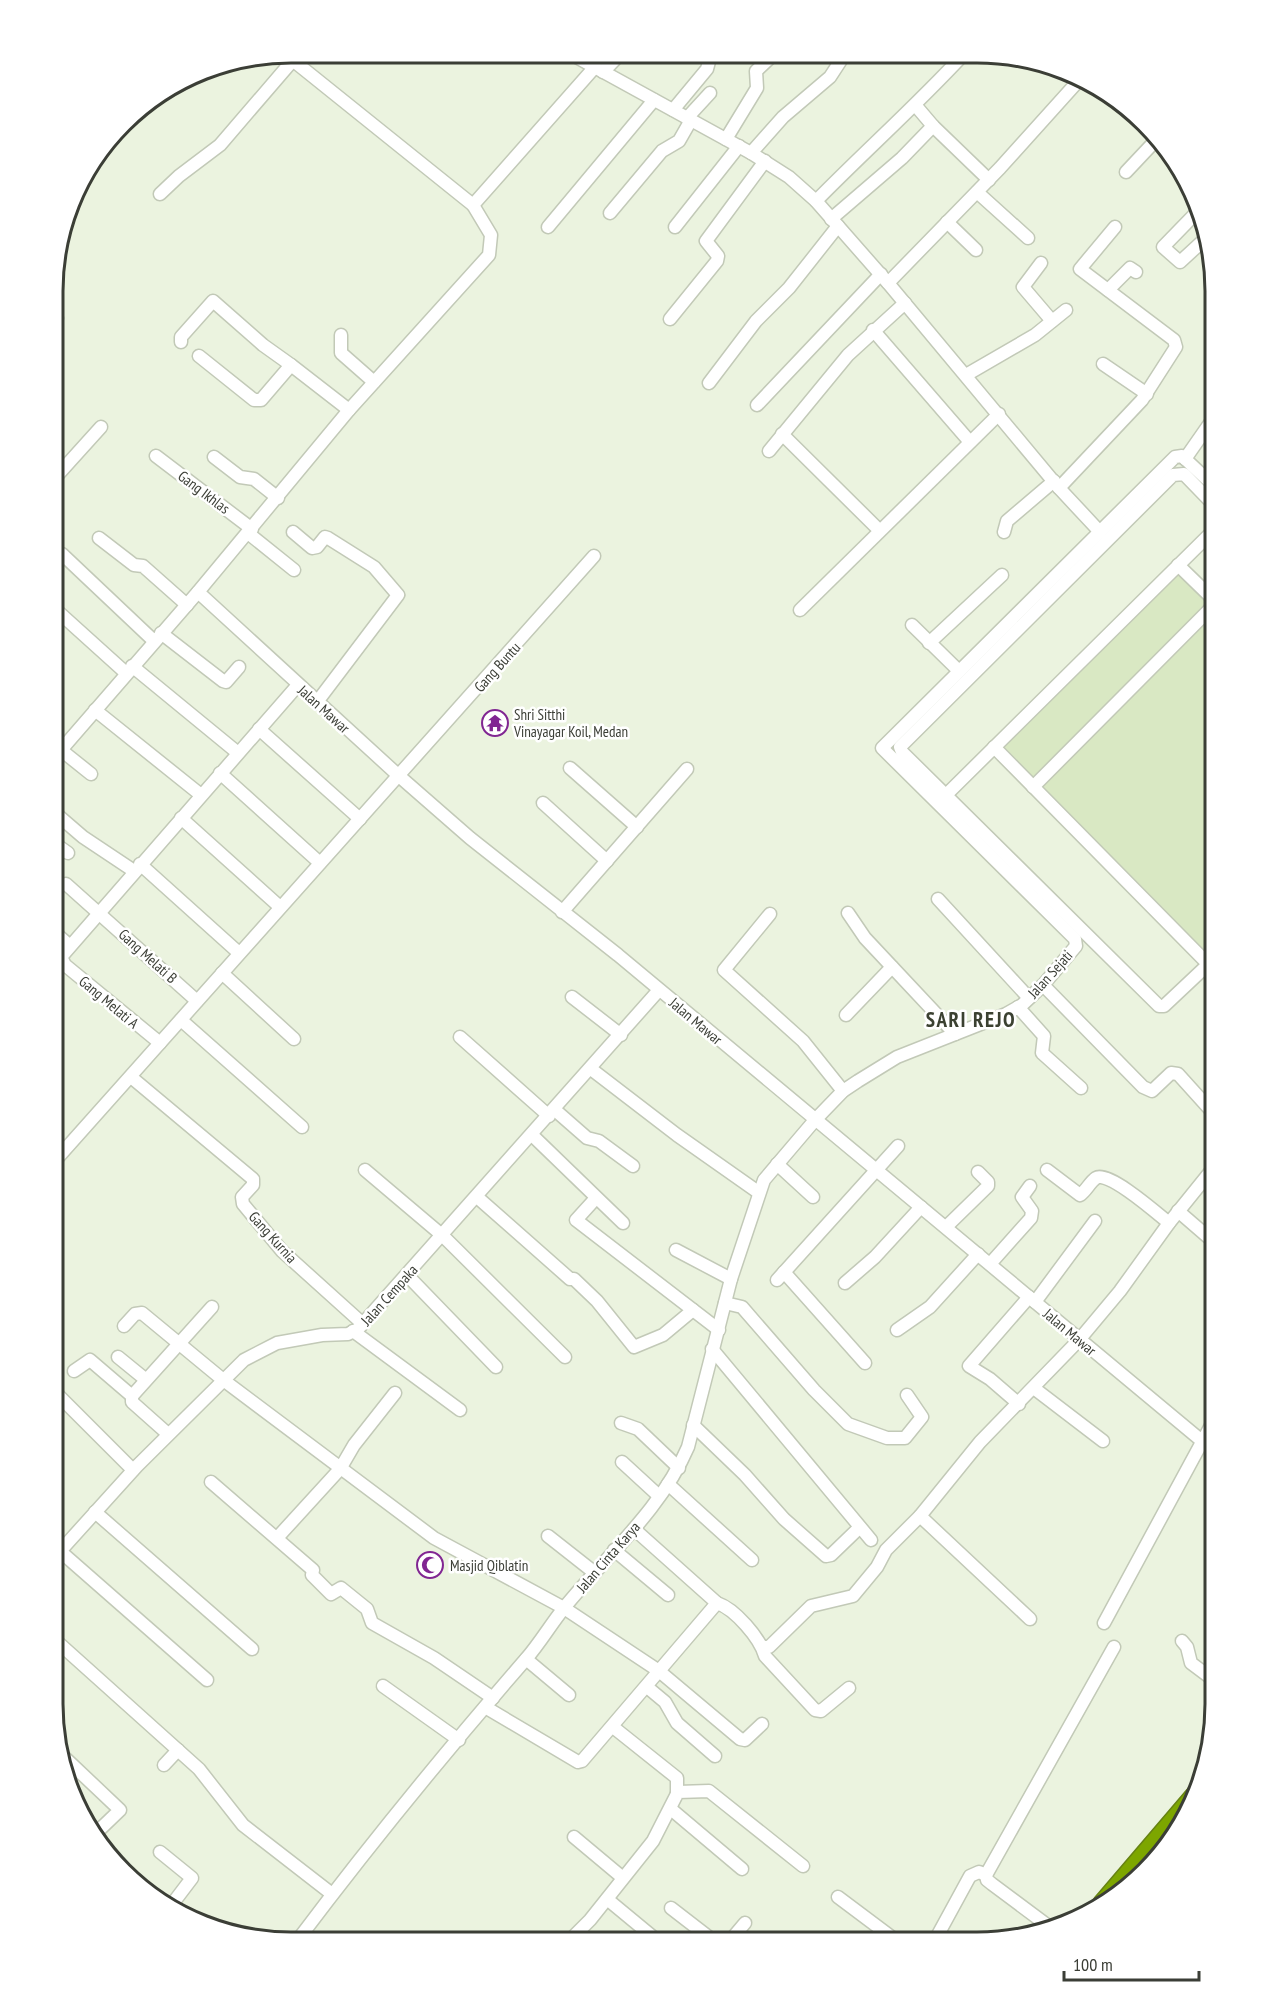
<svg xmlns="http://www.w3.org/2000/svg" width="1268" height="1995" font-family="'PT Sans Narrow',sans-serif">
  <rect width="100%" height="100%" fill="#ebf3df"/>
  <!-- green -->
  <polygon fill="#d9e8c3" points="1179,569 1215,607 1215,950 1208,957 999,746"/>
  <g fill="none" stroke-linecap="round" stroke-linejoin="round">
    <defs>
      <g id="minor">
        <polyline points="569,53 751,153 789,177 816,201 888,283 1059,488 1100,532"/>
        <polyline points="285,54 473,205"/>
        <polyline points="603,72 621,53"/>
        <polyline points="673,110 707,69 711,54"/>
        <polyline points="687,118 710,93"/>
        <polyline points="933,126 989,180"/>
        <polyline points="726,139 757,88 756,71 774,54"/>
        <polyline points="751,153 783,117 830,77 845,54"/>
        <polyline points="1126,172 1158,138"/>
        <polyline points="977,192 1028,238"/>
        <polyline points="160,194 179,176 220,145 293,60"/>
        <path d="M816 201C865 151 917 105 964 54"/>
        <polyline points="1199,210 1163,247 1180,262 1205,239"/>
        <polyline points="610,213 662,151 679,141 691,120"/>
        <polyline points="831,219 902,158 933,126 916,106"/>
        <polyline points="947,222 976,250"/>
        <polyline points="548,227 654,100"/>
        <polyline points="675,227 739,146"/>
        <polyline points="1041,263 1023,287 1052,321"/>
        <polyline points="888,283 1000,168 1081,78"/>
        <polyline points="1108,290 1130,268 1136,272"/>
        <polyline points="54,317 57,318"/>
        <polyline points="670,319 717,261 718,256 706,241 765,161"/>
        <polyline points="873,330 970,442"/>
        <polyline points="341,335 341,353 374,382"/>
        <polyline points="181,342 181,337 213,301 263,345 291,365"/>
        <polyline points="199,356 254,400 261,400 291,365 349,410"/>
        <polyline points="1103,364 1147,394"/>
        <polyline points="966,375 1035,335 1066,310"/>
        <polyline points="709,383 756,321 789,288 838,226"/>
        <polyline points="757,405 881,274"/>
        <polyline points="782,434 879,530"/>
        <polyline points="769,451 848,355 905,303"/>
        <polyline points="156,456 252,529"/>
        <polyline points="214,457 240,477 254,479 278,498"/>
        <polyline points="1185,459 1215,416"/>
        <polyline points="54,479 101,427"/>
        <polyline points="1059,488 1142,400 1176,347 1174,340 1080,269 1115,227"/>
        <polyline points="293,532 312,548 317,547 325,537 328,538 374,567 398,595 317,702"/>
        <polyline points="1004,532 1007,521 1054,481"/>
        <polyline points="248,533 294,570"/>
        <polyline points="99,538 134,565 143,566 187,605"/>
        <polyline points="62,554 154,641"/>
        <polyline points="1178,565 1215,601"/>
        <polyline points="198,592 399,776 470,838 618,955 1202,1441"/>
        <polyline points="54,608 126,673"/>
        <polyline points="800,610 999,414"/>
        <polyline points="912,625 959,671"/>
        <polyline points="161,633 223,681 226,682 239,667"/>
        <polyline points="929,643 1002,575"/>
        <polyline points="132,666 238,753"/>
        <polyline points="95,710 201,795"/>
        <polyline points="259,729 360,819"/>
        <polyline points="54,736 64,746"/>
        <polyline points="994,747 1215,971"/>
        <polyline points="61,750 91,774"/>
        <polyline points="54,758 198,592 349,410 489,255 491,235 473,205 594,68"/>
        <polyline points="570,768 637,827"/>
        <polyline points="220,773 320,863"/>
        <polyline points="1033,787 1215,604"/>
        <polyline points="946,795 1215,529"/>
        <polyline points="543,803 607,861"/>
        <polyline points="54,812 83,837 134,871"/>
        <polyline points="181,818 280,907"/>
        <polyline points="54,843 68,853"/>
        <polyline points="140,864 239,953"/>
        <polyline points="66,884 197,1001"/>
        <polyline points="938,899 1029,998"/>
        <polyline points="562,912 687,769"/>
        <polyline points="848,913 865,938 955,1034"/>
        <polyline points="770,914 724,970 803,1041 843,1091"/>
        <polyline points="54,932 69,945"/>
        <polyline points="1215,958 1164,1006 1159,1006 902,752 900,747 1173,475 1184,474 1215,506"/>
        <polyline points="222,973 294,1039"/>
        <polyline points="1043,985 1143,1087 1152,1091 1171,1073 1178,1074 1215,1115"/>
        <polyline points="572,997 621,1035"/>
        <polyline points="1018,1007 1044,1036 1042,1053 1081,1088"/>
        <polyline points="846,1015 892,967"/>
        <polyline points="181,1020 302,1127"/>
        <polyline points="460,1037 549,1116"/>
        <polyline points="160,1043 65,965 61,957 298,685"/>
        <polyline points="591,1069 677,1135 758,1192"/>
        <polyline points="131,1077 253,1179 253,1185 242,1197 243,1204 282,1251 363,1324"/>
        <polyline points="555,1110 587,1138 599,1141 633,1166"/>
        <polyline points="532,1135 623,1223"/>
        <polyline points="53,1163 594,556"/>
        <polyline points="777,1164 813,1197"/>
        <polyline points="365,1170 443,1236 565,1357"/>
        <path d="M1047 1170 1080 1195C1086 1191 1090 1182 1096 1178 1108 1170 1158 1214 1169 1223"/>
        <polyline points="477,1197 570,1279 574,1279 597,1301 634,1347 663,1335 693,1310"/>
        <polyline points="596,1198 576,1220 719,1330"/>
        <polyline points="1178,1211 1215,1243"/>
        <polyline points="946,1227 988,1186 988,1182 978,1172"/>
        <polyline points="676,1250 731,1279"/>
        <polyline points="990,1264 1031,1218 1032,1211 1022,1197 1030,1186"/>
        <polyline points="784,1272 865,1363"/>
        <polyline points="407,1275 496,1367"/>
        <polyline points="777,1280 898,1146"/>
        <polyline points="845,1283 875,1257 921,1207"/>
        <polyline points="1213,1297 1215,1303"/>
        <polyline points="1035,1302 1095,1221"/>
        <polyline points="725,1303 742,1307 814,1390 848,1424 887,1438 905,1438 922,1417 907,1395"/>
        <polyline points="124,1326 135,1314 142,1313 222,1379 434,1538 564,1608 659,1671 740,1739 745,1740 762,1724"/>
        <polyline points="897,1330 930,1307 978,1254"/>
        <polyline points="353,1331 460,1410"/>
        <polyline points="712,1349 871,1540"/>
        <polyline points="118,1357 145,1379"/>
        <polyline points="74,1371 90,1360 132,1396 212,1307"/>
        <polyline points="1035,1389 1103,1441"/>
        <polyline points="53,1390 133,1470"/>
        <polyline points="132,1396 132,1402 168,1434"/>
        <polyline points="1019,1404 990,1379 969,1366 1029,1297"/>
        <polyline points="621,1423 638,1429 679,1468"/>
        <polyline points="693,1425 745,1475 784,1519 826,1556 831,1555 859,1528"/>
        <polyline points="622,1462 659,1496"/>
        <polyline points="211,1482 313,1570 312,1575 331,1594 341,1588 367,1609 372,1623 434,1658 493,1698"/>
        <polyline points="668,1484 752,1560"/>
        <polyline points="95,1512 252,1649"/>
        <polyline points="920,1516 1030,1619"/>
        <path d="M634 1529 717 1603C735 1609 760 1638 765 1656L815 1710 821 1711 849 1688"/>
        <polyline points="548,1536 595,1573"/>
        <polyline points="277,1538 340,1469 354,1445 395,1393"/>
        <polyline points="614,1550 668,1595"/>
        <polyline points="61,1552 207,1680"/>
        <polyline points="53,1559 137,1466 244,1360 277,1343 322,1335 348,1334 358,1329 659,990"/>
        <polyline points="1104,1623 1215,1418"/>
        <polyline points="53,1638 199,1769 243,1825 332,1894"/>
        <polyline points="1182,1641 1187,1647 1191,1663 1215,1681"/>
        <polyline points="763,1647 769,1647 811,1606 853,1596 877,1567 886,1550 920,1516 980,1442 1079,1340 1120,1291 1169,1223 1215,1166"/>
        <polyline points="526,1659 569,1695"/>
        <polyline points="383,1686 459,1740"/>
        <polyline points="647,1687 665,1702 677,1723 715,1756"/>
        <polyline points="485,1707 578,1762 582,1761 717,1603"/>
        <polyline points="613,1727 677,1778 677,1793"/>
        <polyline points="63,1756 120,1810 94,1835"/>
        <polyline points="164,1765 178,1750"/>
        <polyline points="672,1810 742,1869"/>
        <polyline points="574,1837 623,1878"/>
        <polyline points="160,1852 192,1878 170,1907"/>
        <polyline points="986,1875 987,1880 992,1884 1051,1928"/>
        <polyline points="838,1897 898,1942"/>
        <polyline points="607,1899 659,1942"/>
        <polyline points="671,1908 715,1942"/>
        <path d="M297 1941C370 1844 447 1750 526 1659 540 1643 551 1624 564 1608 607 1555 661 1510 688 1447L731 1279 764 1180 815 1120 843 1091 858 1081 897 1057 1006 1014 1022 1005 1043 985 1076 946 1075 939 882 748 1175 457 1182 456 1215 487"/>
        <polyline points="569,1941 590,1920 653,1841 678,1792 709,1791 803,1866"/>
        <polyline points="729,1942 745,1923"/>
        <polyline points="934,1942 970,1876 979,1872 986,1875 1114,1647"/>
      </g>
      <polyline id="highway" points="1102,1904 1196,1794"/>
    </defs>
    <!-- minor casing -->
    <use href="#minor" stroke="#c2c9b7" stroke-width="15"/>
    <!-- highway casing -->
    <use href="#highway" stroke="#668213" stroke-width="21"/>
    <!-- minor -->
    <use href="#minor" stroke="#fff" stroke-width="12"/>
    <!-- highway -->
    <use href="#highway" stroke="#7da600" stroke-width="18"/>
  </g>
  <!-- icons -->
  <defs>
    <symbol id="temple-ring" viewBox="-11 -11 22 22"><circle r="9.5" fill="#fff" stroke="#812692" stroke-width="1.5"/><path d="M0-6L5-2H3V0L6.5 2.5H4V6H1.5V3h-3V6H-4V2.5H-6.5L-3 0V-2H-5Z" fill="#812692"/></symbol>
    <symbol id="mosque-ring" viewBox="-11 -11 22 22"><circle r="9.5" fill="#fff" stroke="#812692" stroke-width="1.5"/><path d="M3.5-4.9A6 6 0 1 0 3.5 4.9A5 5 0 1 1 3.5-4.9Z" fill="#812692"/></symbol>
  </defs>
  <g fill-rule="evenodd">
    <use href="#temple-ring" x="480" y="708" width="30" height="30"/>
    <use href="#mosque-ring" x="415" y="1550" width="30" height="30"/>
  </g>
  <g text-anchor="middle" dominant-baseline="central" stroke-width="5" stroke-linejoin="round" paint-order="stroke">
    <!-- street labels -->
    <g font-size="15" fill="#3b3e36" stroke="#fff">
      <text transform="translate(204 492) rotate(37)">Gang Ikhlas</text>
      <text transform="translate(497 667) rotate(-48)">Gang Buntu</text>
      <text transform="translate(324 709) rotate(42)">Jalan Mawar</text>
      <text transform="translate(148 956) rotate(42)">Gang Melati B</text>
      <text transform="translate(1050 974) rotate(-48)">Jalan Sejati</text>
      <text transform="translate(109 1002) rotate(40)">Gang Melati A</text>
      <text transform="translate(696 1021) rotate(40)">Jalan Mawar</text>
      <text transform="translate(273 1237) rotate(48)">Gang Kurnia</text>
      <text transform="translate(389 1295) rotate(-48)">Jalan Cempaka</text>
      <text transform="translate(1070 1332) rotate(40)">Jalan Mawar</text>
      <text transform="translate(608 1557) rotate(-49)">Jalan Cinta Karya</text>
    </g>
    <!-- poi labels -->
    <g font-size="15" fill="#3b3e36" stroke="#fff" text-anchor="start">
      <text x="514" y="714">Shri Sitthi<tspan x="514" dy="17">Vinayagar Koil, Medan</tspan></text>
      <text x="450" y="1565">Masjid Qiblatin</text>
    </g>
    <!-- district labels -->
    <g font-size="21" font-weight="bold" letter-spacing="1.5" fill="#3b4131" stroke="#fff">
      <text x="971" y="1019">SARI REJO</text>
    </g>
  </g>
  <!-- crop -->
  <path d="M0 0H1268V1995H0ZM291 63H977A228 228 0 0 1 1205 291V1704A228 228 0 0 1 977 1932H291A228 228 0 0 1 63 1704V291A228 228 0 0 1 291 63Z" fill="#fff" fill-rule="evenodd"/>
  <path fill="none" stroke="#3b3e36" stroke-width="3" d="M291 63H977A228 228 0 0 1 1205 291V1704A228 228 0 0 1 977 1932H291A228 228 0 0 1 63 1704V291A228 228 0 0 1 291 63Z"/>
  <!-- scale -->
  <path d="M1064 1971v9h135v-9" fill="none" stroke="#3b3e36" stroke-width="3"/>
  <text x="1073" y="1971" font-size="18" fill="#3b3e36" stroke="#ffffff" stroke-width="4.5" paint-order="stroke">100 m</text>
</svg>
